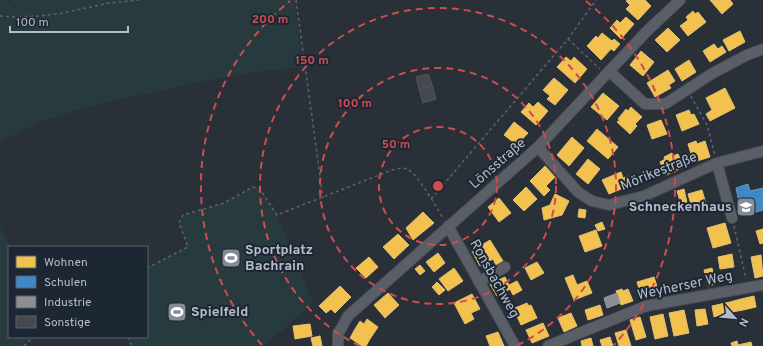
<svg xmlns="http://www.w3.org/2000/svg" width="763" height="346" font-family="Overpass,sans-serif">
  <rect width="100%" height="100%" fill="#2a3038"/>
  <!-- green -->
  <g fill="#273a3e">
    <polygon points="0,0 9,0 15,8 16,14 16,7 10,0 294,0 303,67 256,72 214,79 95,105 46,120 0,141 0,17 15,18 0,16"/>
    <polygon points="253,187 260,189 277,215 313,303 264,346 132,346 128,337 147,337 147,268 188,247 179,223 183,215 224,203"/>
    <polygon points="0,227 11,247 9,247 9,337 31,337 21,346 0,346"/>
  </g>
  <!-- homes -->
  <g fill="#f2c14e" stroke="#dfc073">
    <polygon points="628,0 645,0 651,6 638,20 626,9 630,5 626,1"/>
    <polygon points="710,0 730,0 733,4 722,14"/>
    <polygon points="693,11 695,14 698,12 706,22 688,36 680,26 688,20 686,17"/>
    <polygon points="626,17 634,24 621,39 610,28 617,20 620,23"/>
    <polygon points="668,28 680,40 667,52 655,40"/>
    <polygon points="740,31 745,42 729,51 723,40"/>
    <polygon points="602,33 612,41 614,39 620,44 614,51 611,49 601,60 587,46 596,36 598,38"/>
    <polygon points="714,44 718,49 722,46 726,52 710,62 703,51"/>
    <polygon points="641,51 648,57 637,71 630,65"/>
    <polygon points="566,57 571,61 574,57 587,69 575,83 557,67"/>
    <polygon points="648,57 654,62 643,76 637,71"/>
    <polygon points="689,60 696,72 682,81 675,69"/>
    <polygon points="668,70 675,81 669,85 671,88 655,97 647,83"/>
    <polygon points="554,78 568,90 555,105 547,99 550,96 543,90"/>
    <polygon points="725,88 735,108 710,121 706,114 712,110 706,98"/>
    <polygon points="603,93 619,106 607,120 591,107"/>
    <polygon points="538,102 548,111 536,125 521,112 529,103 533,107"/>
    <polygon points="631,107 642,117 635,124 637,126 630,134 617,122 620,120 618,119 626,109 628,111"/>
    <polygon points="689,110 691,115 694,114 699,124 682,131 676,115"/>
    <polygon points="661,120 667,134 652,139 647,125"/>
    <polygon points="514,122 528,133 517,145 504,135"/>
    <polygon points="597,129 618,147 608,159 587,141"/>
    <polygon points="572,137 584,148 569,166 557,155"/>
    <polygon points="696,141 697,144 705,141 710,157 687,164 685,156 691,154 688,144"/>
    <polygon points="672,153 673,156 678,154 684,167 666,175 660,162 665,159 664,157"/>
    <polygon points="588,159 600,169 588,184 576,174"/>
    <polygon points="545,166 555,177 546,186 550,190 544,196 530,181"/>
    <polygon points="621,172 623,178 629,176 633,184 609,194 602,180"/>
    <polygon points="526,187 537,199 524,211 513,200"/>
    <polygon points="684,189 688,207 682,208 677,191"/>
    <polygon points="702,190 706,204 692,208 688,194"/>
    <polygon points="555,194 569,201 562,215 544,220 542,208 550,205"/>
    <polygon points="499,198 511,213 499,222 488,207"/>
    <polygon points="579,209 586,210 585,218 578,217"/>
    <polygon points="423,212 434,223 413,240 406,228"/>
    <polygon points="602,222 605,229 598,231 595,225"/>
    <polygon points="725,223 731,243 713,248 707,228"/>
    <polygon points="763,229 763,243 760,244 756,231"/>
    <polygon points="596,230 602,246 585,252 579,236"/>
    <polygon points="398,234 409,245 394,259 383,247"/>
    <polygon points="490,240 503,261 496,265 493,259 480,266 472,251"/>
    <polygon points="438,253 445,263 434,272 426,262"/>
    <polygon points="732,254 734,267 720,269 718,257"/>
    <polygon points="761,255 763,276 755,278 751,257"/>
    <polygon points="369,257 378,267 366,278 356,268"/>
    <polygon points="537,262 544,273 531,280 525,268"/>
    <polygon points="420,265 425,271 420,275 415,269"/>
    <polygon points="454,268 463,281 448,291 439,279"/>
    <polygon points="712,268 716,284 708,286 704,270"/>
    <polygon points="573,275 577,285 587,281 592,293 574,300 565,278"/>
    <polygon points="505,277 509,285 517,281 522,290 513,295 510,289 497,296 490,284"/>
    <polygon points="654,277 659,293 642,299 637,282"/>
    <polygon points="437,282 445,290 439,295 432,287"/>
    <polygon points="340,286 351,297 335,313 331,309 326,313 319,306"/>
    <polygon points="622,289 623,291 628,289 633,301 621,305 616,291"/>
    <polygon points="388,293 399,305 385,318 374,305"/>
    <polygon points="472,294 480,309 471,313 474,319 465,324 454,303"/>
    <polygon points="754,296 756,307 743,310 741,299"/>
    <polygon points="741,299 743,310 732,312 730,302"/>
    <polygon points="730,302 732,312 714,317 712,306"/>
    <polygon points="527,303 529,306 531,305 537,318 521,325 515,312 517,311 515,308"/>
    <polygon points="600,305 603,315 588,320 585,310"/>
    <polygon points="705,309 708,324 697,326 695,310"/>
    <polygon points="684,310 689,333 674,336 669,313"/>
    <polygon points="571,313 577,326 564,332 558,318"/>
    <polygon points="663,314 668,336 655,339 650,317"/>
    <polygon points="640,317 646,337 636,340 630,320"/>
    <polygon points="367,319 378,327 370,339 355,329 360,321 364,324"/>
    <polygon points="543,323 549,336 532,343 526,330"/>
    <polygon points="310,324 312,336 295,339 293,326"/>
    <polygon points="355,329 370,339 366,346 362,346 350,338"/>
    <polygon points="626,330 631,346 619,346 615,333"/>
    <polygon points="498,332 504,346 490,346 486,336"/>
    <polygon points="320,336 322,346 313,346 311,338"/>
    <polygon points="610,337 613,346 602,346 600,340"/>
    <polygon points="591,338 593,346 582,346 581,341"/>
    <polygon points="737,341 738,345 751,342 752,346 732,346 731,343"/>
  </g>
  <!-- schools -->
  <polygon fill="#3f88c5" stroke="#6298c6" points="748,184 750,191 763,188 763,210 746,215 743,201 739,202 736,188"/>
  <!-- industry -->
  <polygon fill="#8d8d92" stroke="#999ba2" points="617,293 620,303 607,308 604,298"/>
  <!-- building -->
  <g fill="#444950" stroke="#52575f">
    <polygon points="428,74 432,85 419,89 416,77"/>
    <polygon points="432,85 436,99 423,103 419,89"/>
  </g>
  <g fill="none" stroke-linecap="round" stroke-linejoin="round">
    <defs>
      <g id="minor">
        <polyline points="609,71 645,104 665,104 713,73 747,55 763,49"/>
        <polyline points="538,147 578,192 592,201 609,205 644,196 717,163 763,151"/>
        <polyline points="717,163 732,218"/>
        <polyline points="448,226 515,346"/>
        <polyline points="479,282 505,267"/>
        <polyline points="338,346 338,334 348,316 538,147 647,31 680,0"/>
        <polyline points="548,346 646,306 763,285"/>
      </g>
    </defs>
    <!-- minor casing -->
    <use href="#minor" stroke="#484c53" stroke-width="12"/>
    <!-- path -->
    <g stroke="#5d636a" stroke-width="1.5" stroke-dasharray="3 3" stroke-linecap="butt">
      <polyline points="296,0 323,198"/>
      <polyline points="0,16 15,17 40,16 63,13 109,3 140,0"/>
      <polyline points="568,39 600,69"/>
      <polyline points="691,96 707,125 715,156"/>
      <polyline points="431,199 568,39 596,0"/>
      <polyline points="734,226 746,279"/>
      <path d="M147 268 188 247 179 223 183 215 224 203 253 187 260 189 277 215 392 170C397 169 402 167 407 169 418 174 436 207 443 218"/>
      <polyline points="128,337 132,346"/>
      <polyline points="24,346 33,337"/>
    </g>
    <!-- minor -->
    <use href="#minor" stroke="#5a5e66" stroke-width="10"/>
  </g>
  <!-- distance rings -->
  <g fill="none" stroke="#ce4d50" stroke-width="2" stroke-dasharray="7 5">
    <circle cx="438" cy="186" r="59"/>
    <circle cx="438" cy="186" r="118"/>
    <path d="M360 346A178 178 0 1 1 516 346"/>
    <path d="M262 345A237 237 0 0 1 290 1M586 1A237 237 0 0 1 614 345"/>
  </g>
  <!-- icons -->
  <defs>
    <symbol id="school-square" viewBox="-11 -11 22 22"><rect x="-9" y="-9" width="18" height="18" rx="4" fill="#848b96" stroke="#1d2633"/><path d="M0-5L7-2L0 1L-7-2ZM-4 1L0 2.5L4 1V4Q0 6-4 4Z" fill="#fff"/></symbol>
    <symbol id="stadium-square" viewBox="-11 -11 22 22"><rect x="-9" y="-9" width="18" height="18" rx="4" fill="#848b96" stroke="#1d2633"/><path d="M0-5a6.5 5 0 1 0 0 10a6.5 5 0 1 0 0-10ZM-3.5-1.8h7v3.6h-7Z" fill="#fff"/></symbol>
  </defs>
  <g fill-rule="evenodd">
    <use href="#school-square" x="735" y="196" width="22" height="22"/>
    <use href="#stadium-square" x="220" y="247" width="22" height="22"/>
    <use href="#stadium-square" x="166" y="301" width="22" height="22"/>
  </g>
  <g text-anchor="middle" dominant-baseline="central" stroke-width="4" stroke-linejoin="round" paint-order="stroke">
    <!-- street labels -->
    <g font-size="14" fill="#b4bcc9" stroke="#1d2633">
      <text transform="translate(498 164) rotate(-41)">Lönsstraße</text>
      <text transform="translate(659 172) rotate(-22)">Mörikestraße</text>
      <text transform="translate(494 279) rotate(61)">Ronsbachweg</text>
      <text transform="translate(685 286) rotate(-12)">Weyherser Weg</text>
    </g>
    <!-- poi labels -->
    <g font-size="14" font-weight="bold" fill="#b4bcc9" stroke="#1d2633" text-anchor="start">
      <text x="732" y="207" text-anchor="end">Schneckenhaus</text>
      <text x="245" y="250">Sportplatz<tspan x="245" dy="16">Bachrain</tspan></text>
      <text x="191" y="312">Spielfeld</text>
    </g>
  </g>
  <circle cx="438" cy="186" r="6" fill="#ce4d50" stroke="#1d2633" stroke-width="2"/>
  <g font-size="12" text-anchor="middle" font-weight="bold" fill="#ce4d50" stroke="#1d2633" stroke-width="4" stroke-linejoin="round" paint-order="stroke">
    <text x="270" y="23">200 m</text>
    <text x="312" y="64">150 m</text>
    <text x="355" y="107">100 m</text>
    <text x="396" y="148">50 m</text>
  </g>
  <!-- legend -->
  <rect x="8" y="246" width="140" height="92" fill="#1d2633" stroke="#59626f"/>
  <rect x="16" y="256" width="20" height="12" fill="#f2c14e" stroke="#59626f"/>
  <text x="44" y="266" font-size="12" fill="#b4bcc9">Wohnen</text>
  <rect x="16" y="276" width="20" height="12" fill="#3f88c5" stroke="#59626f"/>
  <text x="44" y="286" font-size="12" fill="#b4bcc9">Schulen</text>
  <rect x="16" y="296" width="20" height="12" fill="#8d8d92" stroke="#59626f"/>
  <text x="44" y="306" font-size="12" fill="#b4bcc9">Industrie</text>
  <rect x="16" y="316" width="20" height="12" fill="#444950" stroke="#59626f"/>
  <text x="44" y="326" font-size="12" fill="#b4bcc9">Sonstige</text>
  <!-- north arrow -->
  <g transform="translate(735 318) rotate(117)" stroke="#1d2633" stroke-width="3" paint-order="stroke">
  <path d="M0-3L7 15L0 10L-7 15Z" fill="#b4bcc9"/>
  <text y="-6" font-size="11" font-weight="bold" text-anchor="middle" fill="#b4bcc9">N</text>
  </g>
  <!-- scale -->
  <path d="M10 26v6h118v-6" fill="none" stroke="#b4bcc9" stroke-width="2"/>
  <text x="16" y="26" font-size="12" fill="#b4bcc9" stroke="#1d2633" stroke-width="3" paint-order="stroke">100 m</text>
</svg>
